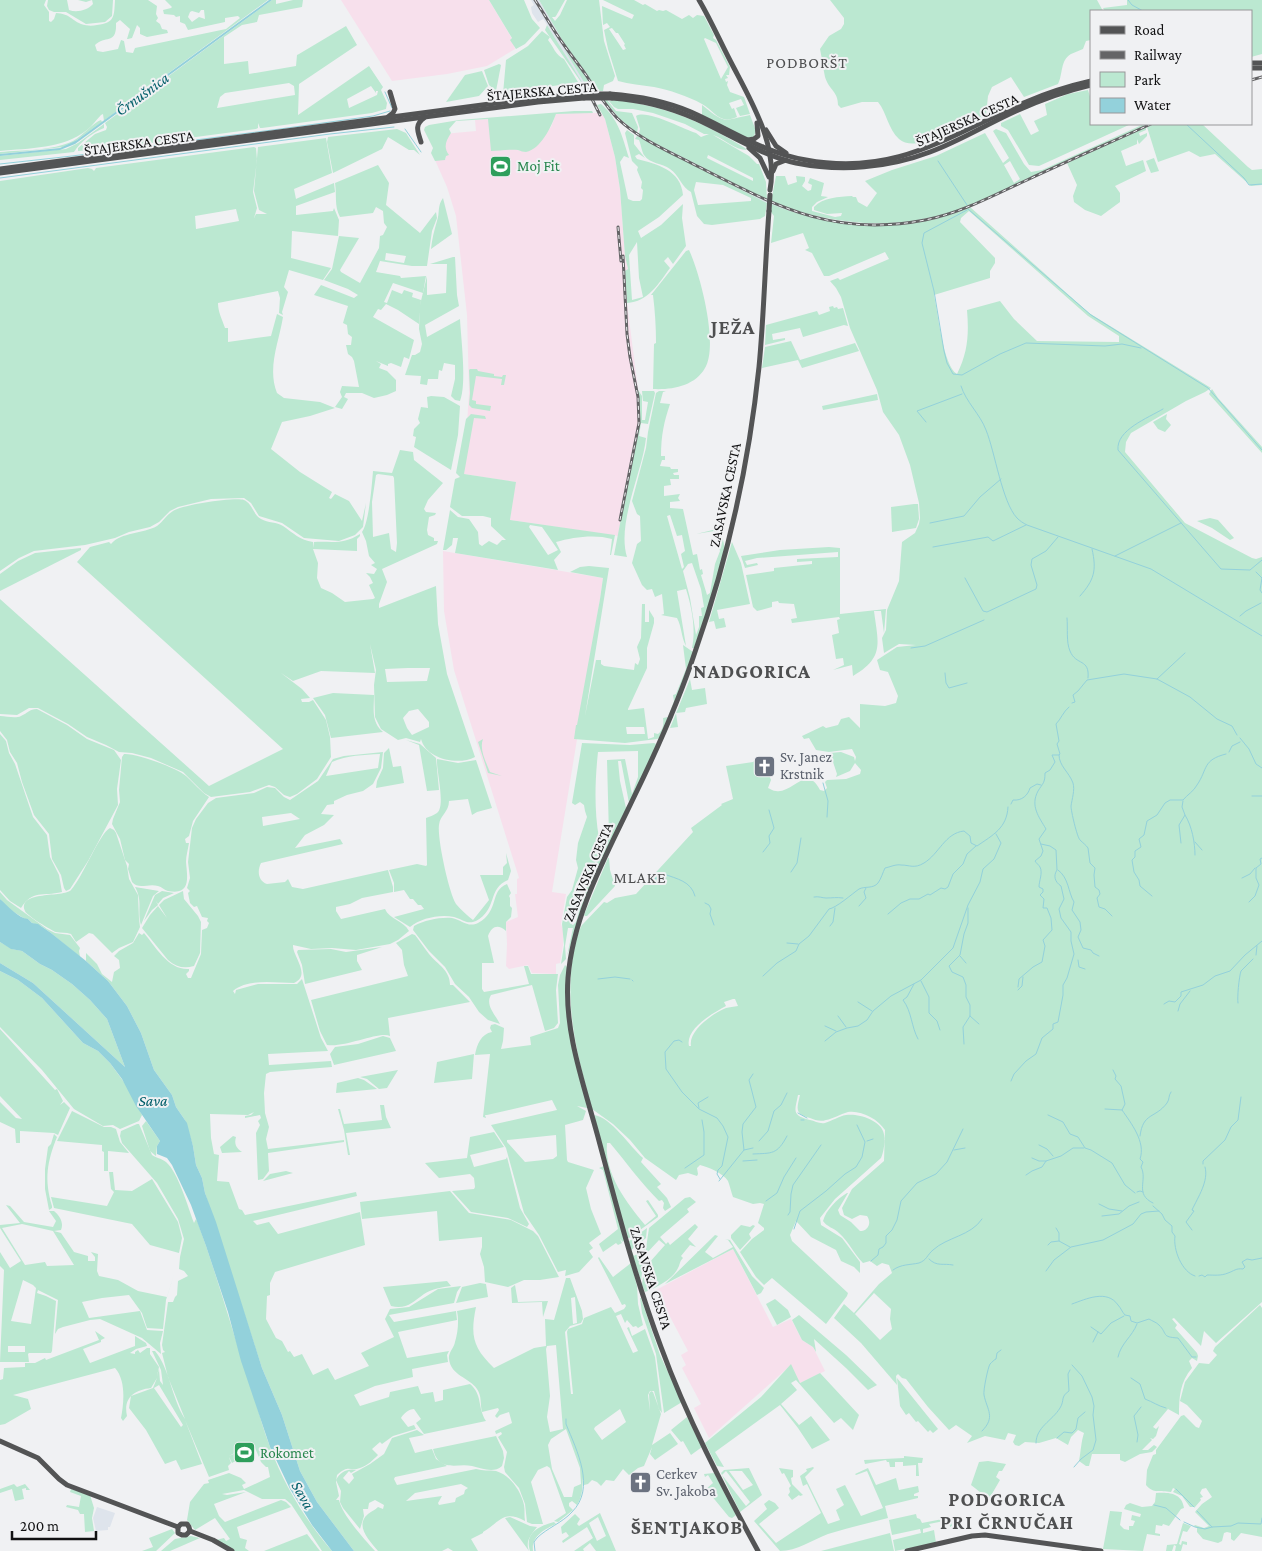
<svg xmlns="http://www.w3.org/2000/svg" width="1262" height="1551" font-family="'Crimson Pro',serif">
  <rect width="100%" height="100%" fill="#f0f1f3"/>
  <!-- industrial -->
  <g fill="#f7e0ec">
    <polygon points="341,0 489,0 511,37 515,49 487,66 447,74 392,81"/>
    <polygon points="574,113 601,113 605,119 615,157 620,189 625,255 628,269 625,271 627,303 640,405 640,421 618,536 510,520 515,482 464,474 469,392 467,315 456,216 447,187 435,160 446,159 443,134 476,131 475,120 488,119 517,150 526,152 551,127 556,114"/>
    <polygon points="443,551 603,578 600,599 552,892 566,894 561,924 563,930 563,945 560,963 556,964 556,974 532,973 528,965 509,969 506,966 507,944 506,922 518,917 515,894 517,894 517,879 519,878 454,670 444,611"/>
    <polygon points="733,1249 773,1327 791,1319 802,1340 813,1347 825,1371 800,1383 791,1365 709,1438 694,1408 701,1404 682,1368 686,1365 681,1355 688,1351 656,1290"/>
  </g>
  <!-- built -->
  <g fill="#dee4ec">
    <polygon points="531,0 539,0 564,43 584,70 604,100 619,118 637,133 636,135 611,114 566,52 589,88 596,103 594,104 544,20 543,19 538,22 532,13 531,7 534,5"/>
    <polygon points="1145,126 1146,127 961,211 918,222 877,226 838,224 815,219 787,211 767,203 730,184 637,136 639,134 745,189 789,209 829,220 856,223 881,224 921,219 966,207"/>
    <polygon points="97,1507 115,1513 110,1527 108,1527 108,1530 96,1531 93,1518"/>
  </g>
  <!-- green -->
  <g fill="#bbe8d1" fill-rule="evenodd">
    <path d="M0 0H46L44 5 49 12V21L51 22 54 19 56 13C70 14 70 19 81 24 87 26 92 26 97 25 115 23 114 16 115 0H148L157 6 156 14 158 18 156 21 160 24 162 29 167 30 168 33 147 37 140 34V28L137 25 132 38 128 39H127L130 29 120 20 116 23C117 45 105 35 95 45L97 51 103 52 118 49 121 40 124 41 126 52 133 53 135 48 226 29 240 18 238 16 225 18V22L188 30 185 24 180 22V16L176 17 174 15 164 14 163 10 171 8 172 7 165 0H268L106 119 104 121 103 114 101 115C96 120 92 126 87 130 63 149 29 148 0 151ZM201 10H204L205 19 199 17 192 22 188 17 190 12 192 11 199 13Z"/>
    <path d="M48 0H67L69 10C77 13 88 10 93 4L92 0 86 2 78 0H113L112 16 105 22 86 24 66 12H54L49 10 47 6Z"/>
    <path d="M272 0H276V4L293 0H303L302 7 259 15 257 22 242 25 224 37V64L248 61 249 74 296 66 297 55 299 54 346 26 357 45 299 84 298 115 369 66 383 87 381 90 387 103 386 109 372 113 262 128H260L258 123V128L256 129 113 148 78 151V148L95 134 106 130 107 127 105 123ZM289 83 294 86 295 95 217 108 220 97 225 93ZM371 86 376 93V91H378L377 95 349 108 347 99Z"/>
    <polygon points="489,0 524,0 532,19 540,28 525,44 516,49 510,40 512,38"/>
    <polygon points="539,0 565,0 556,16 555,17 552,17 555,21 560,15 567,0 599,0 604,41 615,76 613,81 604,85 603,91 598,91 584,70 564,43"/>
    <path d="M603 0H634L643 5 645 4 657 11 659 10 663 11 666 10 682 19 689 15 693 18 697 15 704 16 714 35 713 38 716 40 730 67 729 75H726L728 78 725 79 726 82 728 81 727 85 730 92 744 97 750 114 740 116 736 108 744 105 741 99 729 103 732 109 734 108 737 117C719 125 715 111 702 104 688 96 669 90 654 87 642 85 629 84 618 81L608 49 604 30 610 27 607 23 603 25 602 6 632 19 634 15ZM612 28 616 33H618L625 44 624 45 626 49 623 50 609 29ZM705 38 716 43 728 67 721 79 704 39Z"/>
    <path d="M830 0H1097L1103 11H1091V40L1086 41 1083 49C1079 51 1075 52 1071 54 1060 60 1063 75 1058 84L1024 97 1011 77 992 87 988 96 986 115C969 124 916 155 899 139 888 129 887 113 878 102H862L841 108 838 105C838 91 829 90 825 77 823 68 822 58 820 49L829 36 841 29 844 24V18Z"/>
    <polygon points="1127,0 1262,0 1262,54 1251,57 1251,11 1105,11 1103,8 1127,5"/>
    <polygon points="547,25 588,92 545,30"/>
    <path d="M542 31 550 37 548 40C553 46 556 56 564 59L578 82 503 94 506 60 528 46Z"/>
    <polygon points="564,49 581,70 595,92 590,92"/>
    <polygon points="499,64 501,65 496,91 489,85 484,70"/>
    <polygon points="482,71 488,86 479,96 446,102 465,75"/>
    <polygon points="1088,90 1091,100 1091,124 1131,124 1039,166 1029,165 1008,130 1001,126 1001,123 1020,114 1031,135 1039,131 1034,121 1047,115 1045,104 1068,94"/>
    <polygon points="604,100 607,100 616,111 632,113 638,127 637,133 619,118"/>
    <path d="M616 100C665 106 703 122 745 148L747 150C734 150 725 139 713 135L749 156 757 164H759L766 182 767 200 643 137 639 134 640 129 636 116C647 109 683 129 696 133L701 137 709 134H704L685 124 653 113 633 109H618L614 107 609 101ZM708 155 753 178V181L707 158Z"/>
    <path d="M601 104C619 120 622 136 629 158L624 156 620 162 628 199 633 201H640L642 199 643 190 641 188 642 182 637 170 638 167 632 161 625 133 627 130 634 135V144L645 158 639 154 635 156 637 159C657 164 681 170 683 195L659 217 638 231 641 238 661 225 683 204 682 218 686 246 673 264 668 257 664 261 670 268C659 283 648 302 627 303L625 271 628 269 625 256 620 189 615 157 605 119 597 105ZM637 242 639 278 643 297 632 300 629 255Z"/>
    <path d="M702 105C726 124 721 121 750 115L756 131 753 138C739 138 715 122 702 115Z"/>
    <path d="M574 111H592L593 113 556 114C551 127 541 149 526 152 523 152 521 151 518 150 509 149 499 151 491 151L488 119 456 121 449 129 451 133C446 141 443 147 449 155L446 156 445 160 435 161 431 153 433 148 424 130 425 127 429 125 459 120Z"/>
    <path d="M101 120 102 122 77 140 63 147 0 154V152C23 150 52 151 73 141 82 136 94 122 101 120Z"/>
    <path d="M104 124V128C92 133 81 141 74 152L0 160V156L66 149 78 143Z"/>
    <path d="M1144 124 1145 126C1105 143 1066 161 1027 179 1007 188 988 198 968 206 902 232 837 227 771 202L776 176H785L788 185 797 182 796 176 805 177V181L802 186 808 191 811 190 812 185 808 183 810 178 824 183 821 196 828 197 817 202 812 207V211L835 217 841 216 842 213 827 214 814 210V207C823 197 839 197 852 196L853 197H856L858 202 867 207 877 193 865 181 892 170 936 156 985 133 1003 163 1009 158 993 131 996 129 1006 133 1024 164 1031 172 1042 170ZM1010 161 1020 179 1014 183 1004 165Z"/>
    <polygon points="1154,124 1202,124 1248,167 1252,170 1262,169 1262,185 1251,186 1215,154 1200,157 1189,151 1158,162 1147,127"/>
    <polygon points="1146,127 1146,130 1139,133 1140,136 1147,133 1147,136 1139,144 1137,139 1137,144 1121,151 1126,166 1143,160 1146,171 1115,186 1120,193 1120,202 1101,216 1085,210 1074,202 1073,196 1077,185 1067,163"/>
    <polygon points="397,129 406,133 420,155 414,150 409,150 388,137 382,149 333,173 327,142 328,137"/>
    <path d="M637 136 767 203 765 216 760 219 712 225 704 224 697 216 691 192C682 188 679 175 670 169 662 163 650 164 644 155 642 152 641 145 639 140L635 139ZM696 182 723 185 751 198V201L698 205 694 190Z"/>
    <path d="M326 138 332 173 294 189 296 199 298 198 334 183 335 192 296 206V215L333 211 334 208 339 220 338 236 292 231 291 258 331 268 323 280 289 270 284 287 288 292 282 312 283 315 279 313 280 298 278 291 218 303C218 312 222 319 225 328H228V342L271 336 277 314 283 317C279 342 267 368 277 393L284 398 320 402 335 408 310 416 282 422 271 449 300 472 332 492 329 498 331 499 335 494 349 501 362 521 366 503 363 527 355 535 339 541 304 538 282 523 259 516 251 503 244 498 211 499 178 507 170 511 159 522 150 527 129 532 115 538 85 545 34 551 19 558 0 571V181L88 168 92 169 94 171 96 168 254 147 256 148 257 160 253 192 257 208 254 218 256 214H267L259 210 254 191 258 147ZM236 209 239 221 196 229 195 216Z"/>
    <polygon points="1154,158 1159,171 1151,173 1146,161"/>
    <path d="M378 165 389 183 386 205 420 233 436 212 437 218 432 231 427 266H412L380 261 376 272 400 276 401 278 426 276 423 293 393 283 384 302 387 303 392 290 402 294 404 290 413 293 412 297 421 300 419 324 398 310 386 304 381 310 378 309 373 317 414 340 409 359 404 357 401 367 391 363 388 364V366L376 361 381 364 379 368 387 371 396 380V391L387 395 374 398 362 393H346L344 397 348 399 342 409 335 407 342 397 340 392 342 386 359 387 354 361 352 357 348 354 346 345H351L352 337 348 334 347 325 343 323 348 306 314 295 321 285 354 298 358 295 348 289 324 280 332 269 339 236 359 238 340 270 341 272 360 283 379 248 380 236 383 235 387 227 384 223 383 211 376 207 373 213 340 217C334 206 337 195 335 183ZM386 253 406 256 404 263 385 260Z"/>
    <path d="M443 198 452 234 431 249C432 239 434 231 437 221 440 213 437 206 443 198Z"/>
    <path d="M771 204C835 230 905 235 970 207L1089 313 1211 388 1205 392 1186 401 1131 433 1126 442 1125 452 1185 523 1252 558 1256 559 1262 557V1302L1216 1343 1204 1331 1201 1346 1174 1318 1172 1319 1177 1325 1175 1328 1197 1353 1198 1356 1197 1361 1192 1358 1189 1361 1192 1368C1180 1382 1179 1397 1179 1415L1168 1409 1153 1427 1156 1429 1159 1426 1156 1436 1153 1439 1150 1438 1152 1440 1142 1450H1148L1154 1445 1157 1447 1152 1452 1140 1454 1125 1462 1120 1460V1454H1092L1089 1466H1086L1079 1461C1081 1451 1081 1442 1084 1433L1078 1430 1071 1437 1068 1445 1056 1438 1039 1443 1025 1442 1019 1446 1015 1445 1013 1442 1016 1435 1008 1433 1005 1440 985 1436 967 1443 972 1436 956 1425 949 1430 928 1407 906 1379 902 1378 898 1374 896 1376 897 1385 861 1343 834 1318 844 1304 854 1313 879 1284 892 1273 889 1265 882 1263 877 1266 870 1261 863 1263C854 1254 849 1242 839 1233 834 1228 827 1227 823 1221 826 1210 837 1199 847 1193H848L838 1210 840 1215 851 1222 860 1231C868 1231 872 1223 867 1216L860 1215 852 1219 844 1215 842 1208 852 1189 884 1161 885 1130C878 1119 861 1110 848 1112 840 1114 833 1119 826 1120 820 1122 815 1120 810 1118 794 1114 797 1108 800 1095H798C795 1111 791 1115 810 1120 815 1121 819 1124 825 1123 832 1121 839 1116 846 1115 858 1113 879 1120 883 1131 886 1138 884 1151 881 1158L835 1199 820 1218 821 1225 842 1238 860 1262V1273L854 1267 841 1261 836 1250 811 1237 796 1221 790 1235 792 1241 848 1293 847 1296 826 1324 772 1278 764 1285 756 1277 740 1252 752 1239 764 1230V1228L758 1223 764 1204 760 1203 753 1204 733 1197C731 1192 730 1186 728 1181 723 1173 708 1167 700 1165L697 1168 698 1174 697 1176 688 1173 679 1175 676 1180 645 1158 630 1140 613 1124 592 1109C578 1058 566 1015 572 962 574 950 576 935 582 925L604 902 607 903 615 898 636 894 693 832 691 828 722 805 721 804 733 799 726 766 753 762 758 757 760 760 757 762 761 771 767 770 771 780 768 788C771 789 773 791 776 791 792 794 807 764 820 790L824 791 827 788 825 782 827 780 846 779 860 774 861 770 855 763 850 771 836 777 837 774 830 753 841 752 854 757 855 761 856 757 852 749 829 752 816 750 809 738 804 739 802 736 823 726 826 728 838 725 841 719 849 717 860 728V704L885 706 896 703 898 696 888 672 880 670 877 660 897 647 916 645 899 644 884 653 882 638 886 630 887 610 899 581 902 542 915 533 919 524 920 518 919 503 910 465 899 435 883 412 877 390 850 328 841 297 836 288 830 281 838 278 840 280 889 259 885 252 829 276H824L812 253 805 250 809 248 803 233 771 243 774 216 771 212ZM969 211 1088 316 1119 336V342L1037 341 1014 319 1000 301 967 310C969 334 968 352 957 374 943 366 938 313 934 295L990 278V271L995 263V258L960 222 961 218ZM733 999H735L738 1006C734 1007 729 1007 726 1008 713 1013 688 1031 691 1046H689C685 1029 713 1013 726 1006L724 1002ZM874 1293 891 1309 890 1319 892 1329 880 1340 855 1314Z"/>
    <path d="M689 250C700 273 719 345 705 368 695 386 672 390 653 389L654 344 656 343C656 327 655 311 653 295H651L686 251Z"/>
    <path d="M453 257H455L457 295 459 306 425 325 427 337 460 319C461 339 467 384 460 401L455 400 451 396 455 379V365L444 363 442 371 439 370 438 379H428L427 385 420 384 421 376 405 375 412 355H415L420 352 422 344 419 329 420 305 427 276V295L446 293 447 264H430Z"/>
    <polygon points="833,306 834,308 837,307 838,309 843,308 848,326 844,325 803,337 800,328 772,334 773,340 785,338 785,340 765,345 766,325 817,311 819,315 830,311 829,307"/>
    <polygon points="791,341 800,360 855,343 859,351 802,368 798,360 762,368 765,347"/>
    <polygon points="470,369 477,369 478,371 494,374 494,376 502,377 503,375 506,375 504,385 501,385 502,379 476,376 472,400 476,401 476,404 491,406 490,411 472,408 469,405 470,393 469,370"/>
    <polygon points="1212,389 1218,398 1262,447 1262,453 1209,394"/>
    <path d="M638 390 642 396V420H645L648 402 643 401 642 391H654L655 393 648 424 641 423 639 436 646 438 645 445C640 476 617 525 627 557L614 555 639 425Z"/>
    <path d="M659 391H666L663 392 660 403 670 404C664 422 661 435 661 456H665V460H662L660 466 670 467 671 469H678V472L673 473 674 475H679V479H670L671 485 664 486V496L680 494 678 498 680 501 670 502V508L683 509 693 555 697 554 700 570 702 569 703 574 701 575 707 595 710 593 715 564 720 551 716 536 718 535 714 531 696 534 717 529C721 531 725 544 724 549 719 583 705 616 694 648H692C696 629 692 608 686 589L677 591 686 646C681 637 682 627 677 618L661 615 664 614 662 594 655 597 652 589 647 590 642 585 632 563 637 544 641 541 640 516 637 514 632 501 646 448 648 432 656 393ZM670 515 677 536 682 535 685 551 681 554 684 567 682 569 667 516ZM692 563 701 589 704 607 701 608 702 616H699V627L696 635 690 598 683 571 688 564Z"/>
    <polygon points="877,394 878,400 823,410 822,406"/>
    <polygon points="431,396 444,397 460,406 458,435 451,470 414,447 416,437 413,436 414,429 420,423 418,419 421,407 428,408 427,397"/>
    <path d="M471 414 485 416 486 419 474 418 464 474 516 482 510 520 615 535 611 555H610L612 539C595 534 573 537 556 542L561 552 554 560 558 570 455 553 458 538H453L452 545 446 550H443L450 510 458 517 469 519 478 532 479 544 482 546 489 541 497 545 502 540H506L491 526V518L483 516H462L450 507 455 479 460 477 456 473 466 419ZM530 525 542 527 558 550 548 555 529 527Z"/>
    <polygon points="1167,414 1166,419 1171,425 1165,432 1158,429 1153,422"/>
    <path d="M400 450 413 452 414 460 443 483 428 500 424 509 426 512 436 513 435 515 429 517 427 530 428 535 434 538V541H438L437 544 382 569 387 582 379 604V608L436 586 438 624 447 674 475 757C458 766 426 759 421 739L420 742 406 738 398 740 381 729 375 717 374 685 376 670 370 644 375 673 321 671 293 681 281 673 302 689 310 698 301 699 302 702H309L313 700 326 720 330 737 331 757 317 779 297 794 290 797 284 795 275 787 269 785 250 792 211 797 204 793 183 772 151 758 132 753 119 752 106 745 87 737 68 724 38 708H29L17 715 0 714V599L209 786 283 749 77 562 90 547 109 542 111 544C121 532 143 534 157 526 163 522 166 515 173 511 182 505 234 497 244 500 253 504 253 515 261 519 268 523 277 522 283 526 293 533 300 540 313 542V548L314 542C333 541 343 545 360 534V536L357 539V551L313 549 318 563 317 578 321 588 332 593 345 602 373 599 375 598 369 585 373 583 370 577 366 573 374 574 377 569 371 565 375 563 369 556 366 541 362 532C369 523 372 484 373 471L392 473ZM378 474 393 476 394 478 397 543 396 552 391 549 389 533 373 537 372 502 376 475ZM408 668H430L427 681 387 682 385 669ZM418 709 429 722V727L412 735 407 728 403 718 409 711Z"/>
    <polygon points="914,504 918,504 919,519 916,528 892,532 891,507"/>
    <polygon points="1210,518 1218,520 1234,538 1230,540 1212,528 1197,521"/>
    <polygon points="732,542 741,563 750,604 717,610 719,619 724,618 726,627 716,629 714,621 709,622"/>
    <path d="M829 547 840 548V614L886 609 884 633 881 611H874C878 643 885 657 853 676L852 665 833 670 844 665 843 658 836 659 832 635 839 633 837 620 840 619 839 617 792 623 791 619 797 618 794 604 779 603 778 601 772 602V607L757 611 753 607 746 575 774 571V568L812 564V561L797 562V559L838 557V552L757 558 745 561 747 565 757 563 758 565 745 568 741 556 780 550Z"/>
    <polygon points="81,548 81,550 0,591 0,574 18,561 35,553"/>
    <path d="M589 566 609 568 585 716 596 660H601V664L604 666 634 670 635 663 638 665 640 659 637 647 641 638 642 604H645V622H649V610L654 618V623L647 648V668L628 709V710L644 708 648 739 654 737V733L658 734C663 730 664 724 663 718L668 717 674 701 673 695 676 694 686 669 683 645 693 652 678 694 659 738 657 739 625 743 574 739 576 725H577L600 599 603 578 570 572 580 567ZM626 727H644L645 734H627Z"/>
    <polygon points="690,679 692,690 705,688 707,704 686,708 685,712 676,713 678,727 670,728"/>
    <path d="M333 693 374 695C374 708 371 722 383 732L331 738 325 715 313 698Z"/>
    <path d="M37 709 67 725 87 739 114 750 121 760 117 789 118 805 88 861 70 889 66 891 64 888 61 875 52 859 49 834 34 815 22 782 17 763 10 752 7 740 0 731V716C7 716 15 719 21 716 28 713 29 709 37 709Z"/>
    <path d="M0 734 6 741 9 753 15 764 33 817 47 835 50 857 59 875 62 892C42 897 33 889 21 908L10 901 0 890Z"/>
    <path d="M483 739C479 749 486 762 490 772L502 776 488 773 478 742Z"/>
    <polygon points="406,740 420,744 436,758 439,790 427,791 419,745"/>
    <path d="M582 743 630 745 654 743 656 744 651 759 593 882 567 956 573 928H568L565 946 566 959 561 964 564 945 562 924 567 897 572 890 578 868 576 860 578 843 587 817 585 811 584 805 580 802 575 805 572 803ZM638 751V777L632 794 625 759 607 760 609 835 599 838C594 810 595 780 598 752ZM618 761H621L629 803 626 808 620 781ZM583 875V898L576 922 573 925 570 923C577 908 567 888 583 875Z"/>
    <polygon points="389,748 393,767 401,766 404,783 376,788 377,781 383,768 384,753"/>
    <path d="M383 752 381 768 373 784 363 791 347 795 334 801V804L327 805 321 814 334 815 324 825 305 835 295 848 340 839 343 844 261 863C257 871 258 881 267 884L285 882 288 879 292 887 303 889 388 870 393 887V892L362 898 350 904 336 907V911L341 919 385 909C389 919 404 921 409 931L398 940 390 944 356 950 332 948 311 949 293 945C292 956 312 975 294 983 275 983 249 978 233 991L235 994 236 990 258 984H297L302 979 321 1038 328 1051 268 1054 269 1065 331 1061 332 1067 270 1072 266 1074 264 1093 265 1113 269 1127 266 1139 268 1149 344 1140V1142L268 1153 269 1171 263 1179 258 1180 256 1133 260 1125 258 1121 261 1118 260 1115 245 1118V1116L251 1115 254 1112 248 1115 210 1114 211 1138 214 1154 219 1155 217 1181 229 1182 239 1209 242 1210 245 1215 356 1192 357 1196 253 1221 257 1225 269 1222 278 1234 360 1212 365 1245 275 1272 270 1283V1295L267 1296 266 1319 276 1338 282 1341 288 1352 290 1351 294 1357 302 1354 313 1375 328 1368 335 1380 369 1366 361 1353 394 1337 385 1319 390 1309 409 1307 438 1289 461 1286 457 1292 454 1303 389 1315 394 1322 456 1311 457 1320 398 1332 407 1358 449 1351 447 1355 448 1362 412 1369 413 1377 375 1386 354 1395 360 1406 389 1397 390 1392 418 1386 421 1394 433 1392 435 1402 443 1400V1390L470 1384C483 1395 477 1407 486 1421L424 1434 416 1423 421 1419 414 1409C409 1409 403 1414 401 1418L408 1427 414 1425 416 1429 393 1436 382 1444 380 1442 372 1449 378 1455C373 1460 367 1466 360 1468 350 1472 349 1464 337 1475L336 1482 339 1496 336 1500H339C342 1515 365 1540 375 1551H354L317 1502 300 1471 282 1415 262 1368 205 1193 202 1178 196 1165 193 1146 185 1120 176 1107 172 1095 154 1070 141 1033 127 1006 108 981 86 961V953L97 964 102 974 112 982 114 972 120 968 119 960 114 956 119 951 133 943 139 933 142 935 144 933C156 947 168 970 189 969V971L186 974 188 978H191L201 954 202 930 207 928 209 923 207 921 208 918 202 917 197 906 194 907 190 903 188 893 190 891 187 888 190 878 188 862 192 828 196 819 208 803 216 798 254 793 267 787 275 788 284 797 290 800 318 781 333 759 344 756ZM380 754 378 768 326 776 332 762C347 755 364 755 380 754ZM291 813 300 819 263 826 262 817Z"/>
    <path d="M124 754C136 753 177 768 186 776 194 783 200 791 209 797L193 821 189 836 185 839 186 843H189C188 849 186 856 186 862 187 876 192 896 168 891 164 890 162 887 158 886 148 883 139 890 132 882L128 869 129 864 125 860 120 839 112 824 113 819 120 802 119 790 122 757Z"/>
    <path d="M437 759 458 763 476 760 492 808 477 812 472 815 468 799 449 801C449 812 440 815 439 825 437 838 449 893 456 904 461 910 468 916 473 920L489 900 480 875H503V867L507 863 506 853 511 871 508 880C487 889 498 909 476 921 467 925 462 919 454 917 440 914 421 918 410 927L394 917 424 909 421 905H418L413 899H410L404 890 394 892V883L389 870 417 864 426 866 427 865 426 818C429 817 434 815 437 813 446 806 436 770 437 759Z"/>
    <path d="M110 828 114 830 116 833 127 866 129 879 138 895 139 919 140 927 133 942 119 948 112 953 93 934 89 933 76 942 71 934C66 932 61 933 56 932 52 931 26 915 25 911 17 890 64 898 71 890 83 877 99 834 110 828Z"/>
    <polygon points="608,858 609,858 610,870 615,886 587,916 585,916 584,915"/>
    <path d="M507 884 511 893 509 896 510 898V906L512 908 511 917 506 922V931C498 924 492 926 488 936L494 963H482V989L484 992 529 984 524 966H528L531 974H558L556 990 558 1023 554 1028 545 1031 532 985 491 995C485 1005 495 1014 500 1024L488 1020 479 1012 469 997 455 984 445 967 429 951 413 930 414 926C425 920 440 917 452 918 462 920 468 928 478 923 500 911 489 891 507 884Z"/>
    <path d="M135 887 159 891 153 896 141 925C137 911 143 901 135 887Z"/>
    <polygon points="162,891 174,893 163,898 158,904 156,901 158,905 152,910 144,921 155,895"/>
    <path d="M183 891 184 899 198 916 201 922 200 953 194 966C184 969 176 967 168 960L142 928 150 915 158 906 167 918 159 905 164 900Z"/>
    <polygon points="0,892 7,900 47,929 55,933 70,935 80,948 79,951 80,957 51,933 41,926 32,923 28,919 25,919 9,909 0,899"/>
    <path d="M412 934 415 935C420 941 424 948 429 954 438 965 450 970 450 985H453L470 1002 388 1018 390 1036C379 1031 345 1048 327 1045L320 1031 311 1000 408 976 404 965 402 950 396 943Z"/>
    <polygon points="0,942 12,949 22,951 40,964 52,970 72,984 90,1000 107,1019 125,1067 33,983 0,963"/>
    <polygon points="382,947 357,955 357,961 362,970 305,984 302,965 297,952 298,950 331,949 346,952"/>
    <path d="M565 965 567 967V998L587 1108 577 1106 586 1111 583 1120 565 1125 567 1160 568 1162 594 1170 586 1188 591 1209 601 1234 589 1243 593 1248 589 1251 593 1257 579 1272 565 1276 566 1270 558 1272 539 1235 524 1213 506 1148 491 1125 557 1110 552 1100 487 1115H485L486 1118 483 1117 490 1054 475 1055C477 1044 481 1034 492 1032L490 1028 491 1025 495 1024 504 1028 503 1041 501 1049 531 1045 530 1037 558 1028 560 1023 558 985 560 975ZM556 1135 557 1156 553 1159 525 1162 507 1142V1140Z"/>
    <polygon points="0,971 18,980 42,998 83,1043 98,1051 110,1063 126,1085 142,1115 139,1121 120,1129 113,1125 103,1126 74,1109 42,1070 0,1027"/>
    <polygon points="0,1029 55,1090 57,1089 63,1101 60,1105 64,1102 70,1108 58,1135 54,1133 20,1131 20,1143 16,1143 15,1129 0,1122 0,1102 16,1118 22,1119 0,1096"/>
    <polygon points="383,1036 390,1038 396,1051 334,1065 330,1054 335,1047 358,1044"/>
    <polygon points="474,1054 472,1079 434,1083 437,1062"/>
    <polygon points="398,1070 387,1088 379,1089 367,1079 360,1077"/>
    <polygon points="358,1078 364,1080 377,1089 336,1093 337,1083"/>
    <polygon points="380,1105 384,1105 386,1117 391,1128 346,1133 350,1155 348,1155 344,1130 338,1109 340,1109 344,1124 382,1120"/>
    <polygon points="72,1111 104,1127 111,1127 116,1129 120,1142 129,1153 108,1151 108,1171 104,1171 104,1152 102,1151 102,1145 57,1141"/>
    <path d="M594 1115C611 1117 630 1147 643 1158L641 1162 661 1184 657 1187 667 1198 671 1207 665 1211 663 1208 664 1203 662 1200 659 1201C641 1183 626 1162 610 1143H607C604 1174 627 1203 645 1225L656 1216 646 1201 648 1200 658 1215V1217L629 1238H627Z"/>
    <polygon points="146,1121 160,1141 157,1146 156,1156 150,1151 142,1126"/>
    <path d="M137 1124H139L152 1155C156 1158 161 1158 166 1162 178 1172 188 1207 194 1223L196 1219 198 1223C219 1281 235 1341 255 1400 260 1416 264 1432 270 1447 284 1485 306 1521 332 1551H322L291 1504 285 1499H262L244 1490 222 1494 227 1495 246 1492 214 1504 219 1516 225 1522 281 1500 286 1502 291 1507 237 1527 240 1538 247 1540 245 1548 249 1551H235L216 1540 224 1538 226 1541 230 1539 215 1518 195 1530 187 1520 190 1502 204 1484 209 1483 208 1480 229 1473 241 1478 246 1483 242 1485 244 1489 270 1477 268 1467H266L261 1462 253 1443 229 1456 236 1453 239 1459 232 1463 229 1457 231 1463 228 1466 229 1470 209 1477 185 1420 202 1464 181 1470 176 1460 165 1464 146 1430 129 1408 131 1396 153 1388 157 1378 151 1388C134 1390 123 1398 127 1416L123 1421 121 1418C124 1403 126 1380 115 1368L13 1395 28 1399 31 1409 5 1424 0 1425V1380L3 1379 4 1368 25 1367V1363H35L45 1358 46 1360 99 1340 95 1331 105 1338 101 1340V1342L83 1349 90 1363 135 1346V1336L146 1343 147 1346 136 1349 130 1353 135 1354V1352L138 1350 140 1353 147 1348H150V1354L159 1367 157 1376 159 1369 160 1381 163 1385 161 1370 153 1353 152 1351H155C169 1367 172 1399 185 1419L168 1377 162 1353 165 1352 163 1350 162 1345 168 1302H173L175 1297 177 1295 178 1281 188 1276 184 1271 179 1269 180 1257 184 1239 178 1219 157 1183 122 1143 120 1136 121 1131ZM159 1385 183 1425 181 1427 154 1388Z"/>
    <polygon points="494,1132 504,1147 470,1155 474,1167 506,1159 507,1157 520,1208 529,1224 527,1227 508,1218 471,1212 452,1191 474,1189 475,1187 474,1178 470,1174 439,1178 425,1163 467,1158 470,1137"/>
    <path d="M54 1134 57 1137C47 1162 44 1179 52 1206V1208L49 1210 45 1189V1169L48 1147 51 1144Z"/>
    <path d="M233 1136 236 1137C234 1144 236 1148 242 1152L222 1153 220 1147Z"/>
    <polygon points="604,1166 624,1240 623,1242 620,1239 622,1243 618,1245 616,1243 603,1252 599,1244 618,1229 603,1170 599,1168"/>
    <polygon points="286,1171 293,1173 263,1181 270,1174"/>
    <polygon points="109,1172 113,1172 115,1190 132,1191 152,1179 178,1222 182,1238 179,1253 150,1245 132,1224 54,1208 51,1197 107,1206 114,1192 111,1189"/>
    <polygon points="450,1191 469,1213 511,1220 533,1231 538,1236 559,1277 540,1280 524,1280 508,1287 485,1282 484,1267 480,1254 482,1247 482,1237 439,1241 437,1211 362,1219 360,1202"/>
    <path d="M690 1197 696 1202 687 1209 689 1212 660 1237 666 1244 668 1242 670 1245 695 1224 698 1227 688 1239 696 1247 690 1245 681 1256 683 1258C679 1262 680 1265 678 1268 673 1279 656 1288 645 1292L642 1285 645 1259 649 1263 665 1245 659 1240 645 1255 649 1228 685 1198Z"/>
    <path d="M6 1205 10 1206 24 1222 53 1227 56 1221 49 1211H54C60 1216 64 1223 61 1230L54 1231 61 1233 74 1252 88 1256V1261H95V1257L91 1252 98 1254 97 1271 99 1276 118 1280 138 1291 167 1297 175 1271 166 1300 163 1329 147 1328 142 1313 129 1295 102 1298 82 1302 89 1318 140 1311 147 1330 163 1331 160 1343 161 1354 142 1338 100 1319 90 1320 63 1327 58 1329 55 1334 58 1300 38 1290 37 1293 46 1296 56 1301 52 1351 51 1353H29L28 1354 29 1362H0L4 1270 0 1266V1252L10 1268 21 1261 0 1228V1225L20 1223ZM22 1224 53 1231 74 1265 47 1266 45 1262 25 1265 2 1228ZM23 1280 33 1285 36 1288 31 1324 11 1321ZM8 1346H25V1352H8Z"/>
    <polygon points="741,1225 750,1227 753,1225 755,1226 749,1234 751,1238 740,1250 731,1238 731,1235"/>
    <polygon points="647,1228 646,1238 631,1250 634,1256 645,1248 641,1281 628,1242"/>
    <polygon points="715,1235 718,1236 705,1252 713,1258 733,1247 728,1240 725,1239 730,1240 752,1276 764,1288 761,1293 757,1295 733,1249 665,1284"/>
    <path d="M599 1257 613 1277 631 1263 637 1286 638 1304 643 1325 638 1328 636 1326 633 1327 627 1320 625 1323 621 1314 616 1316 633 1353 638 1351 627 1328 629 1327 632 1336 645 1329 655 1357 662 1413 659 1409 654 1391H650L648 1395 650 1411 649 1394 651 1391 653 1392 661 1414 652 1445 670 1433 678 1444 655 1460 650 1454 652 1447 644 1466 638 1468 629 1475 623 1469 614 1481 606 1480 601 1486 597 1482 592 1480 588 1484 584 1485 583 1477C582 1488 583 1495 577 1505L572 1501 569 1503V1506L573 1510 558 1522 554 1521 566 1513 550 1468 547 1466 538 1470 531 1482 543 1524H532L527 1522 525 1504 519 1488 505 1472 504 1467 507 1452 498 1437 502 1434 501 1432 496 1434 495 1431 512 1423 509 1412 500 1415 497 1418 495 1416 499 1410 498 1408 482 1412C480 1404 482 1396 477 1389 469 1377 451 1376 449 1359 448 1353 454 1348 455 1342 458 1332 459 1320 457 1311L476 1307C470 1336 473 1348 494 1368L534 1348 546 1346 545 1319 554 1320 566 1278H570L582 1311 583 1319 581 1323 570 1326 565 1332 571 1394H573L567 1332 568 1329 582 1324 584 1318 611 1307 615 1313 624 1309 626 1306 625 1304 622 1305 598 1258ZM575 1297 577 1323 573 1324 571 1298ZM556 1345 563 1429 550 1432 547 1417 550 1396 546 1349 547 1346ZM620 1409 626 1422 602 1440 594 1429 595 1427ZM566 1429 580 1468 581 1484 574 1487 572 1497H564L552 1469 548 1445 551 1439Z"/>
    <path d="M447 1281 451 1286C442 1287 432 1289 424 1294 413 1302 406 1310 391 1306L383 1287Z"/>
    <polygon points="480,1283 486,1284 488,1297 456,1303 462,1287"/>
    <polygon points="515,1285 518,1302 548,1301 543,1317 542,1302 512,1303 511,1288"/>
    <polygon points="640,1298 641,1298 660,1355 682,1402 664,1413 656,1354 642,1313"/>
    <polygon points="775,1299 788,1310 791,1317 777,1325 766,1304"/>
    <path d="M1260 1305 1262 1308V1537L1241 1533 1234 1541 1231 1539V1533L1227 1532 1224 1533 1222 1541 1218 1543 1203 1539 1197 1532V1528L1194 1526 1195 1525 1204 1528 1209 1526 1195 1512 1202 1504 1212 1497 1206 1488 1202 1489 1200 1493 1203 1497 1200 1498 1201 1500 1195 1507H1190L1182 1496 1173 1492 1175 1489 1173 1488 1171 1492C1160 1490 1153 1494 1146 1485L1147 1470 1153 1455 1156 1454V1450L1181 1416 1184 1415 1196 1427 1199 1428 1202 1421 1187 1405 1180 1401 1185 1382 1199 1363 1209 1364 1217 1355 1213 1351 1215 1347Z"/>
    <polygon points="799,1315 846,1355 877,1385 868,1390 846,1368 814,1339 816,1352 813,1347 802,1340 792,1320"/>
    <polygon points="791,1364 800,1383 820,1373 859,1415 853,1430 841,1418 834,1423 796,1380 791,1383 797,1390 781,1404 799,1425 811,1416 830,1440 812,1449 798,1428 780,1405 715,1452 724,1467 717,1466 705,1443 761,1397"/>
    <polygon points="897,1378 938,1429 933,1433 930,1430 928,1432 918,1421 916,1422 909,1413 906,1415 900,1406"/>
    <polygon points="687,1417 702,1447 691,1455 683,1441 681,1442 671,1430"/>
    <path d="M417 1430 424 1435 409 1438 415 1453 432 1449 436 1459 447 1466 395 1477 394 1479 397 1485 476 1469C483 1471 489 1470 496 1471 510 1475 521 1491 524 1505 525 1510 524 1516 525 1521 503 1509 500 1522 483 1532V1533L471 1539 478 1551H453L448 1548 442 1551H378C370 1541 354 1526 368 1514 372 1511 375 1510 378 1507L383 1509 384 1505 375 1500 369 1503 368 1509H363L364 1516 360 1529 343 1508 340 1502 341 1491 336 1480C340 1472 348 1468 356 1470L351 1473 349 1471 343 1478 349 1484 354 1478 352 1474 370 1464 384 1454 392 1438ZM461 1484 468 1488 465 1490 464 1494 456 1498 455 1502 439 1505 438 1503 442 1496 406 1501 415 1493Z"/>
    <path d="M496 1436 503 1451 504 1458 502 1466C493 1474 482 1468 472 1466 456 1463 439 1473 433 1449Z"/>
    <polygon points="904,1456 923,1458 922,1463 918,1463 919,1476 916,1476 916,1465 903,1466 903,1462 895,1462 895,1467 890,1467 889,1462 887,1462 886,1460 865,1464 864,1460 904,1458"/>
    <polygon points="988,1461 1006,1464 1002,1471 999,1471 996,1477 1000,1480 989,1499 971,1485 979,1462"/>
    <path d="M813 1467 814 1468 805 1477 828 1524 840 1520 836 1510 844 1505 836 1489 845 1485 861 1516 883 1508 867 1471 856 1475 855 1474 868 1468 876 1485 896 1478 899 1490 918 1486 919 1492 914 1494V1496H918V1498L885 1506 888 1518C868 1523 848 1528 828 1534 812 1540 797 1551 780 1551L754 1521 767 1509 764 1504 769 1500 775 1503 779 1508 759 1524 776 1543 821 1513 807 1484 803 1486 800 1476 807 1471 806 1469Z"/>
    <path d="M749 1468 762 1495 740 1512 721 1473 724 1470ZM726 1471 750 1502 746 1506 722 1475ZM729 1471H742L753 1485 743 1490Z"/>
    <polygon points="779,1468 793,1470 793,1477 791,1478 792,1484 803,1495 800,1496 799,1495 792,1500 788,1495 790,1492 789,1488 791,1486 784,1473 782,1474"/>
    <polygon points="714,1473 736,1515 732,1518 729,1517 706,1489 713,1483 708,1475 705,1477 704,1474"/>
    <polygon points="14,1484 17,1487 25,1484 30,1490 26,1490 26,1488 22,1489 24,1499 15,1501 12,1489 0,1493 0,1489"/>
    <polygon points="71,1489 90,1495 94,1508 92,1518 94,1531 85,1532 84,1514 80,1514 78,1510 66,1507 67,1505 79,1507 81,1496 70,1492"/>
    <path d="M1156 1493C1169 1492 1182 1493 1184 1508L1181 1509 1169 1526 1163 1524 1162 1526 1156 1525 1155 1533 1160 1534V1536L1147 1534 1143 1551 1103 1549 1110 1511 1122 1512 1120 1525 1124 1529 1129 1530V1526H1133L1135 1521 1131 1520 1132 1515 1140 1517 1141 1514 1124 1509 1126 1505 1130 1503 1142 1507 1152 1506 1155 1502Z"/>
    <path d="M600 1513 616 1551H596L590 1543 583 1549 584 1551H574L593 1538 587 1527 563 1543 562 1541 569 1536 566 1532 562 1534 561 1527 575 1514 580 1519 577 1524 579 1526ZM598 1517 606 1536 597 1541 589 1523Z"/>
    <polygon points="916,1514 917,1518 920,1519 922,1523 953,1517 964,1517 951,1520 952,1526 950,1527 949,1520 929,1524 931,1527 923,1529 923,1533 934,1530 936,1543 895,1551 893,1540 921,1533 920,1529 892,1535 889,1520"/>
    <path d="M510 1517 530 1526 537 1527C531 1535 525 1541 529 1551L505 1518Z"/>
    <path d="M554 1522 556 1524C545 1529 531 1536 533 1551H530C524 1532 540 1526 554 1522Z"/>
    <polygon points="1183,1523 1191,1526 1187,1532 1183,1531 1179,1544 1181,1545 1182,1541 1187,1542 1187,1545 1183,1544 1181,1551 1175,1551 1176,1546 1174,1545 1172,1551 1166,1551 1167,1545 1177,1544"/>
    <polygon points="172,1529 175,1533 156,1551 142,1551 153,1547 149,1538"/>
    <polygon points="890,1533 894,1551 821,1551"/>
    <polygon points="307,1534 320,1551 264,1551"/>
    <polygon points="191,1536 200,1538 170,1551 161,1551 175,1539"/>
  </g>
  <!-- water -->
  <g fill="#93d1db">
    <polygon points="269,0 272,0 75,144 60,150 0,156 0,154 60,148 77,140"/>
    <path d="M0 899C8 906 18 918 28 919L32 923 38 924 51 933 86 961 108 981 127 1006 141 1033 154 1070 172 1095 176 1107 187 1123 193 1146 196 1165 202 1178 205 1193 216 1222 262 1368 282 1415 300 1471 317 1502 354 1551H332L312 1525 290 1489 270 1447 241 1361 228 1312 206 1246 191 1205 172 1165 167 1158 157 1154V1146L160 1141 136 1106 122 1079 110 1063 98 1051 83 1043 42 998 18 980 0 971V963L33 983 125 1067 107 1019 90 1000 72 984 52 970 40 964 22 951 11 949 0 942Z"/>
  </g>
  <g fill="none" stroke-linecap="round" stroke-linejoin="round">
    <!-- stream -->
    <g stroke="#93d1db" stroke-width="1">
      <polyline points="1128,0 1132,5 1143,11"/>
      <polyline points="385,92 392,108"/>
      <polyline points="1186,124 1244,178 1249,185 1262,184"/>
      <polyline points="405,129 421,152"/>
      <polyline points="938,161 967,205"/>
      <polyline points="0,164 72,156 280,129 373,116 390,111"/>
      <polyline points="0,178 330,134 394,127"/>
      <polyline points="968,209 1091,315 1208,388 1262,450"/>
      <polyline points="967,210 924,233 922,243 934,291 944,351 947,363 953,374 962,375 1000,354 1026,343 1105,346 1122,344 1141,348"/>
      <path d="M961 386C966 402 980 414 986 430 995 452 1002 502 1017 518 1020 521 1023 523 1027 525L1151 569 1262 636"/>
      <path d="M1163 409C1148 418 1116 430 1118 450L1221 569 1250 570 1262 560"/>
      <polyline points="926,422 917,411 962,394"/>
      <polyline points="930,523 964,516 980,497 1001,479"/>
      <polyline points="933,547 988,537 993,541 1026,525"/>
      <polyline points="1115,556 1181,523"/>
      <polyline points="1256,572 1262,578 1260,590 1262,593"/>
      <polyline points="965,578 983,611 987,612 1036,589 1037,585 1031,565 1032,559 1046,551 1058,537"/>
      <path d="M1080 596C1094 580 1097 571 1092 549"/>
      <polyline points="1240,616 1246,611 1261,603"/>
      <path d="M1067 618C1068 628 1066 642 1070 651 1076 666 1090 658 1088 678"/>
      <polyline points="911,648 925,646 984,620"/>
      <polyline points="945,673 946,683 949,688 967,683"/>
      <polyline points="1157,679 1185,653"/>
      <polyline points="1072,703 1075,702 1073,695 1078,691 1087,680 1124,674 1157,679 1190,697 1217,719 1232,726 1237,735"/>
      <polyline points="1240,738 1249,749 1256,764 1262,768"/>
      <polyline points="1229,752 1232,746 1240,742"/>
      <path d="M1059 755C1059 766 1069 772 1073 783 1075 790 1072 799 1071 806 1071 811 1077 837 1080 840 1083 843 1086 845 1088 848L1090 863 1095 868 1094 875 1095 887 1099 890 1100 894 1097 898 1099 907 1105 909 1112 916"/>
      <polyline points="823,783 828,801 827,817"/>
      <polyline points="1252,796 1262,796"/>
      <path d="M1011 804 1013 800C1022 801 1028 795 1030 788L1037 784 1041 785"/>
      <path d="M1185 815C1192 826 1195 843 1195 855"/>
      <polyline points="1195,842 1202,850"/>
      <polyline points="1181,843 1179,825 1185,815 1182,807 1183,801"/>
      <polyline points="763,852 770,843 769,836 774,828 769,810"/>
      <path d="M1058 870C1069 878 1068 892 1074 902L1072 910 1080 922 1081 930 1078 937 1083 948 1091 950 1093 953 1099 956"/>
      <polyline points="791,872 797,863 801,838"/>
      <polyline points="1242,878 1250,874 1255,868"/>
      <path d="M646 884 664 874C677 879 691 881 695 896"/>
      <path d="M1152 896 1140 886 1139 880 1134 872 1132 860 1135 857V851L1141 847 1139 839 1144 835 1147 821 1157 815 1165 803 1170 800H1183C1187 795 1194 791 1197 785 1208 769 1202 760 1226 754"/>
      <path d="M814 897C819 896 822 898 826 898 833 898 836 897 843 898"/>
      <polyline points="1249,902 1255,896 1259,885 1256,878 1256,868 1261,864 1260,859 1262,858"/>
      <polyline points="705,903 709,905 711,909 710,914 714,925"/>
      <polyline points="859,906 866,898 864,892 866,888"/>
      <polyline points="888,914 901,903 910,899 919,899 928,894 930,895 941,888 945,889 948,887 953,874 963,864 967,854 976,846"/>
      <polyline points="830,926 833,922 835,908"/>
      <polyline points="787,943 798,944"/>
      <polyline points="1256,955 1257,946"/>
      <polyline points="960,956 966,963"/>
      <polyline points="1078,960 1079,967 1085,969"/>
      <path d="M763 976 777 963 796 951 799 944 809 936 829 909C836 908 852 894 859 889 865 886 873 889 878 883 881 879 883 872 885 868 890 867 896 864 901 865 910 865 914 869 924 863 939 854 945 833 964 831L970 836 971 843 977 846C993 835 1007 828 1008 807"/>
      <polyline points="598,979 615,977 630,979"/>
      <polyline points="632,980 633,981"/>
      <polyline points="921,981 929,997 929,1013 937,1021 940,1030"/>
      <path d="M914 984 907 997 903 1000C912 1012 911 1026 918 1039"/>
      <path d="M1018 987 1019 979 1033 967 1042 962 1045 946 1043 940 1052 930 1051 918 1047 908H1043L1044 899 1040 895 1043 892V889L1039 887C1039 881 1043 873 1040 867 1039 865 1036 863 1035 861L1041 856 1043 851 1039 839 1046 829C1039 817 1030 806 1038 791 1043 783 1045 783 1045 773L1050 770 1055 762 1052 755H1059L1060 754 1057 744 1059 741 1056 724C1061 719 1063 712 1069 707"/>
      <polyline points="1018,990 1022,986 1023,977"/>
      <polyline points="858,1002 872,1011"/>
      <path d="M1238 1003C1237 998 1239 977 1241 971L1253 959"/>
      <polyline points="1164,1004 1169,1001 1175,1002 1181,996 1181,992 1203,985 1215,976 1230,971 1245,955 1262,941"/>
      <polyline points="1178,1011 1180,1004 1190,991"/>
      <polyline points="838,1016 846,1027"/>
      <polyline points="970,1016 979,1024"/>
      <polyline points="825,1026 836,1031"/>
      <polyline points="825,1041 836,1032 847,1028 858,1026 867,1020 873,1011 891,996 921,980 953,948 968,905 980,882 983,869 994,859 1001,843 996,834"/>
      <polyline points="682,1042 679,1040 674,1041 665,1052 666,1069 682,1092 699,1109 717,1118 723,1126 728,1137 722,1166 718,1170 717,1174 720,1179"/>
      <polyline points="964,1044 963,1027 970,1016 970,1005 966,997 966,985 963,977 952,972 949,966 960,955 964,934 968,923 968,908"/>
      <path d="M1113 1070 1116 1076 1115 1079 1121 1086 1125 1104 1122 1110C1131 1123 1146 1142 1140 1159L1143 1162 1141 1167C1148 1180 1134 1194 1153 1203"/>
      <path d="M1011 1081 1014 1074 1026 1061 1036 1054 1042 1038 1053 1029V1024L1058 1022 1063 995V985L1067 978 1074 954 1071 941V932L1061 918 1059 909 1064 899 1061 886C1055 882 1053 876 1057 870L1056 850 1050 846 1041 844"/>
      <polyline points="699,1108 698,1103 708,1097"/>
      <polyline points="1105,1109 1122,1110"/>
      <polyline points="798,1113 807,1118"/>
      <polyline points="1048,1115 1063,1122 1070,1134 1078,1137 1085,1148 1091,1150 1112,1163 1125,1185 1135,1193"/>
      <polyline points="801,1120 804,1120"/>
      <path d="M1140 1136C1143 1112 1155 1119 1167 1103 1170 1099 1168 1096 1171 1092"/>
      <polyline points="759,1141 768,1131 774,1111 781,1105 787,1093"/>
      <polyline points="867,1141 873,1139"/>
      <polyline points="1039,1145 1047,1149 1053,1156"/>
      <polyline points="744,1150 753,1148"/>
      <polyline points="954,1150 965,1148"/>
      <path d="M753 1154C772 1153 777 1155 787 1136"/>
      <polyline points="1032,1158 1039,1161 1046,1161"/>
      <polyline points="743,1161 757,1160"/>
      <polyline points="1203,1164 1203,1161 1225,1140 1231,1127 1238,1120 1241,1097"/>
      <polyline points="685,1168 704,1155 704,1132 702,1120"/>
      <polyline points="1026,1175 1032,1171 1042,1167 1046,1161 1061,1156 1073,1148 1084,1148"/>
      <polyline points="719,1181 744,1150 742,1132 743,1124 756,1107 749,1080 753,1074"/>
      <polyline points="1137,1192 1140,1191 1143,1192"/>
      <polyline points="766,1201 777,1193 784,1177 796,1158"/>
      <polyline points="1099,1204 1109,1209 1122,1211"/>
      <path d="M1153 1206 1162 1214 1165 1220 1172 1226V1232L1175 1236C1173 1250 1182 1272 1195 1276"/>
      <polyline points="788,1215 790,1212 791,1194 793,1185 821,1145"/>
      <polyline points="1102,1216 1119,1214 1129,1206 1139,1202"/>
      <polyline points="1056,1228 1059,1233 1059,1241 1070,1247"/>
      <polyline points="794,1229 800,1211 826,1191 845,1174 856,1167 862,1157 865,1142 857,1125"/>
      <path d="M1192 1230 1186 1222 1194 1211 1192 1210C1198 1197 1209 1181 1205 1167"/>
      <polyline points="1048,1245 1051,1242 1059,1241"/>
      <path d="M929 1259C937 1267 943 1263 953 1265"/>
      <polyline points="871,1261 878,1255 879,1249 883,1247 886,1243 886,1236 892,1230 897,1220 901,1201 917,1183 936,1174 947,1162 963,1129"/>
      <path d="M893 1270C901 1264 910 1265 919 1263 927 1260 927 1255 933 1250 947 1237 971 1236 982 1219"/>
      <polyline points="1046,1271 1054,1260 1071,1247 1103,1240 1133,1224 1141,1214 1146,1212 1159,1211"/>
      <path d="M1199 1276 1202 1275 1205 1277 1207 1275C1214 1275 1221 1276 1228 1273 1234 1271 1236 1268 1243 1269L1245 1267 1242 1262 1247 1259 1252 1260 1262 1258"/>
      <path d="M1072 1304C1086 1299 1107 1289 1118 1305 1121 1308 1122 1312 1125 1315L1130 1316 1131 1321 1137 1323 1149 1319C1152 1321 1156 1322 1159 1325 1168 1334 1161 1337 1178 1338L1192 1357H1196"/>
      <polyline points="1091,1327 1101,1334 1111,1323 1124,1316"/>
      <polyline points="1093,1342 1098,1332"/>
      <path d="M1118 1357C1121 1343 1132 1337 1137 1324"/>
      <polyline points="1072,1365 1082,1376 1092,1397 1094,1406 1093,1415 1096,1440 1093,1450 1081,1459 1074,1467"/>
      <path d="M1131 1378 1140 1384 1145 1399C1153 1402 1158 1406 1166 1408"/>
      <path d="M982 1431C996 1417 987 1410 984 1395 983 1391 988 1367 990 1364 991 1363 995 1359 996 1359L997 1353 1001 1350"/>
      <polyline points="1057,1438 1064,1432 1072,1433 1076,1429 1078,1418 1085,1412"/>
      <polyline points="1137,1442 1138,1435 1134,1416 1141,1407"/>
      <path d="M1036 1443C1036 1427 1052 1421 1060 1408 1065 1400 1060 1397 1069 1391L1068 1374 1070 1370"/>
      <polyline points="1176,1489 1194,1507"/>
      <polyline points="1154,1505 1166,1508 1180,1520"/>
      <polyline points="1197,1511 1212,1527"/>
      <polyline points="1184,1522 1195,1527 1205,1529 1212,1527 1231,1526 1238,1523 1261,1524 1262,1518"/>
      <path d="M535 1551 534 1542 537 1538C547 1528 562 1523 572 1512 596 1488 577 1451 566 1424V1419"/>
    </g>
    <!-- major -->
    <g stroke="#535455" stroke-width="5">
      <path d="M699 0C712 22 722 46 734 68 753 104 778 147 770 190"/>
      <polyline points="1251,63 1262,63"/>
      <polyline points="1251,68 1262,68"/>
      <path d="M610 94C638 96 665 101 691 112 729 129 764 153 806 160 896 177 949 135 1026 102 1047 93 1069 86 1091 81"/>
      <path d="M612 98C641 100 669 107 696 119 729 134 761 155 796 163 841 172 888 168 930 152 960 141 987 124 1016 111 1040 100 1065 91 1091 85"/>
      <polyline points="388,117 393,113 395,109 390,92"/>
      <polyline points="766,130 776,146 786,153"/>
      <polyline points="748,140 754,139 758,136 757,123"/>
      <path d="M421 142C418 132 414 125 424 118"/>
      <polyline points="749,148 760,158 769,177"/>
      <polyline points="0,169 535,98 582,94"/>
      <polyline points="773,171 776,164 786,160"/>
      <polyline points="0,173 538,102 584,98"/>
      <polyline points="0,1441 38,1458 59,1479 67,1485 178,1527"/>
      <polyline points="178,1527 178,1533 182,1535 186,1535 190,1531"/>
      <polyline points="178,1527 181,1524 187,1524 189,1527 190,1531"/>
      <polyline points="190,1531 213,1540 232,1551"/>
      <path d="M758 1551C722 1485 687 1418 661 1347 635 1278 617 1208 598 1137 584 1085 564 1032 568 978 573 914 606 856 633 799 657 750 679 701 696 649 728 558 749 463 759 367 764 315 765 263 769 211"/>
      <polyline points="907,1551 972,1536 985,1535 1101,1551"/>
    </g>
    <defs>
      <g id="rail">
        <path d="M535 0C545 15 553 30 564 45 571 55 579 65 586 75 596 90 605 105 617 118 639 139 668 151 695 165 775 205 831 238 925 220 961 213 994 195 1027 180 1068 161 1109 143 1151 124"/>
        <polyline points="1251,80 1262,77"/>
        <polyline points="585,85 600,115"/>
        <polyline points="618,227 621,261"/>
        <polyline points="620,520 639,423 638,397 630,357 627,334 623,256"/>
      </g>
    </defs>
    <!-- rail casing -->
    <use href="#rail" stroke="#646466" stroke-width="3"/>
    <!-- rail -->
    <use href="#rail" stroke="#f0f1f3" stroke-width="1" stroke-dasharray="4" stroke-linecap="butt"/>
    <!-- major-bridge -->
    <g stroke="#535455" stroke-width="5">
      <polyline points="582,94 610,94"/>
      <polyline points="584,98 612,98"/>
      <polyline points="769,211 770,195"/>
    </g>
  </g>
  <!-- icons -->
  <defs>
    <symbol id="stadium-square" viewBox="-11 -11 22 22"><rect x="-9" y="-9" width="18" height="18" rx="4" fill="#2e9e5b" stroke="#f0f1f3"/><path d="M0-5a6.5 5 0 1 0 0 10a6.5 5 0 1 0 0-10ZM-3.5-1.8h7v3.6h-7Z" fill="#fff"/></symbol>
    <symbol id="church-square" viewBox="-11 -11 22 22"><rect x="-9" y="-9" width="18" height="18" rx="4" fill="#6b7280" stroke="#f0f1f3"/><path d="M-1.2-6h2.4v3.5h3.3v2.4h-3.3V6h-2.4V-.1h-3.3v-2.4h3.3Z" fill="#fff"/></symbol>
  </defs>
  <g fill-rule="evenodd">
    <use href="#stadium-square" x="488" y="154" width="25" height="25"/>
    <use href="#church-square" x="752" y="754" width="25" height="25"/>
    <use href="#stadium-square" x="232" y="1440" width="25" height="25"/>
    <use href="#church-square" x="628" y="1470" width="25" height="25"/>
  </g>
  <g text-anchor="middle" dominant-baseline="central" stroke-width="4" stroke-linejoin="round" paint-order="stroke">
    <!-- street labels -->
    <g font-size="15" fill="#111112" stroke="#f0f1f3">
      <text transform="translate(542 91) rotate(-5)">ŠTAJERSKA CESTA</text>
      <text transform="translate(967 120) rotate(-24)">ŠTAJERSKA CESTA</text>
      <text transform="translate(139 143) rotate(-8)">ŠTAJERSKA CESTA</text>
      <text transform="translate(725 495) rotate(-78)">ZASAVSKA CESTA</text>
      <text transform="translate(588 872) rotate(-67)">ZASAVSKA CESTA</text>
      <text transform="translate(651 1278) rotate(72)">ZASAVSKA CESTA</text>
    </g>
    <!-- leisure labels -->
    <g font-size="15" fill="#27864d" stroke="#f0f1f3" text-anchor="start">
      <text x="517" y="166">Moj Fit</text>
      <text x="260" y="1453">Rokomet</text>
    </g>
    <!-- worship labels -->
    <g font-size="15" fill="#5b616d" stroke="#f0f1f3" text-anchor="start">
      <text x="780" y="757">Sv. Janez<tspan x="780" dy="17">Krstnik</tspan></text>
      <text x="656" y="1474">Cerkev<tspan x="656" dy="17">Sv. Jakoba</tspan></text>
    </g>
    <!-- neighbourhood labels -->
    <g font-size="16" letter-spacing="1" fill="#4e4f50" stroke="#f0f1f3">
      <text x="807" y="62">PODBORŠT</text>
      <text x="640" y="877">MLAKE</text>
    </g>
    <!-- water labels -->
    <g font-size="16" font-style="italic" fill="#005e69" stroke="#f0f1f3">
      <text transform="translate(142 94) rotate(-36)">Črnušnica</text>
      <text x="153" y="1100">Sava</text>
      <text transform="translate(303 1495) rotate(60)">Sava</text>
    </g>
    <!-- district labels -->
    <g font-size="20" font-weight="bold" letter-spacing="1" fill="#4e4f50" stroke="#f0f1f3">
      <text x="733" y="327">JEŽA</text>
      <text x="752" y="671">NADGORICA</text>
      <text x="1007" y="1499">PODGORICA<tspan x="1007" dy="23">PRI ČRNUČAH</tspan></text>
      <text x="687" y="1527">ŠENTJAKOB</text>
    </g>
  </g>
  <!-- legend -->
  <rect x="1090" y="10" width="162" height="115" fill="#f0f1f3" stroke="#979799"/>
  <rect x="1100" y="26" width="25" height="8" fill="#535455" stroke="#979799"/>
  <text x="1134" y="35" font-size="15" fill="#111112">Road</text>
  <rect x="1100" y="51" width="25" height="8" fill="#646466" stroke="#979799"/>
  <text x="1134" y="60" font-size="15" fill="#111112">Railway</text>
  <rect x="1100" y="72" width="25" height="15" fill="#bbe8d1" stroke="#979799"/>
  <text x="1134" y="85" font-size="15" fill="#111112">Park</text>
  <rect x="1100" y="98" width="25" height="15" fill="#93d1db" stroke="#979799"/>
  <text x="1134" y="110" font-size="15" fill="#111112">Water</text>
  <!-- scale -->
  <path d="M12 1531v8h84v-8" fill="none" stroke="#111112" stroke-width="2.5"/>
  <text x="20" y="1531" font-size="15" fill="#111112" stroke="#f0f1f3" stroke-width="4" paint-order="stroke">200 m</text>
</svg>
